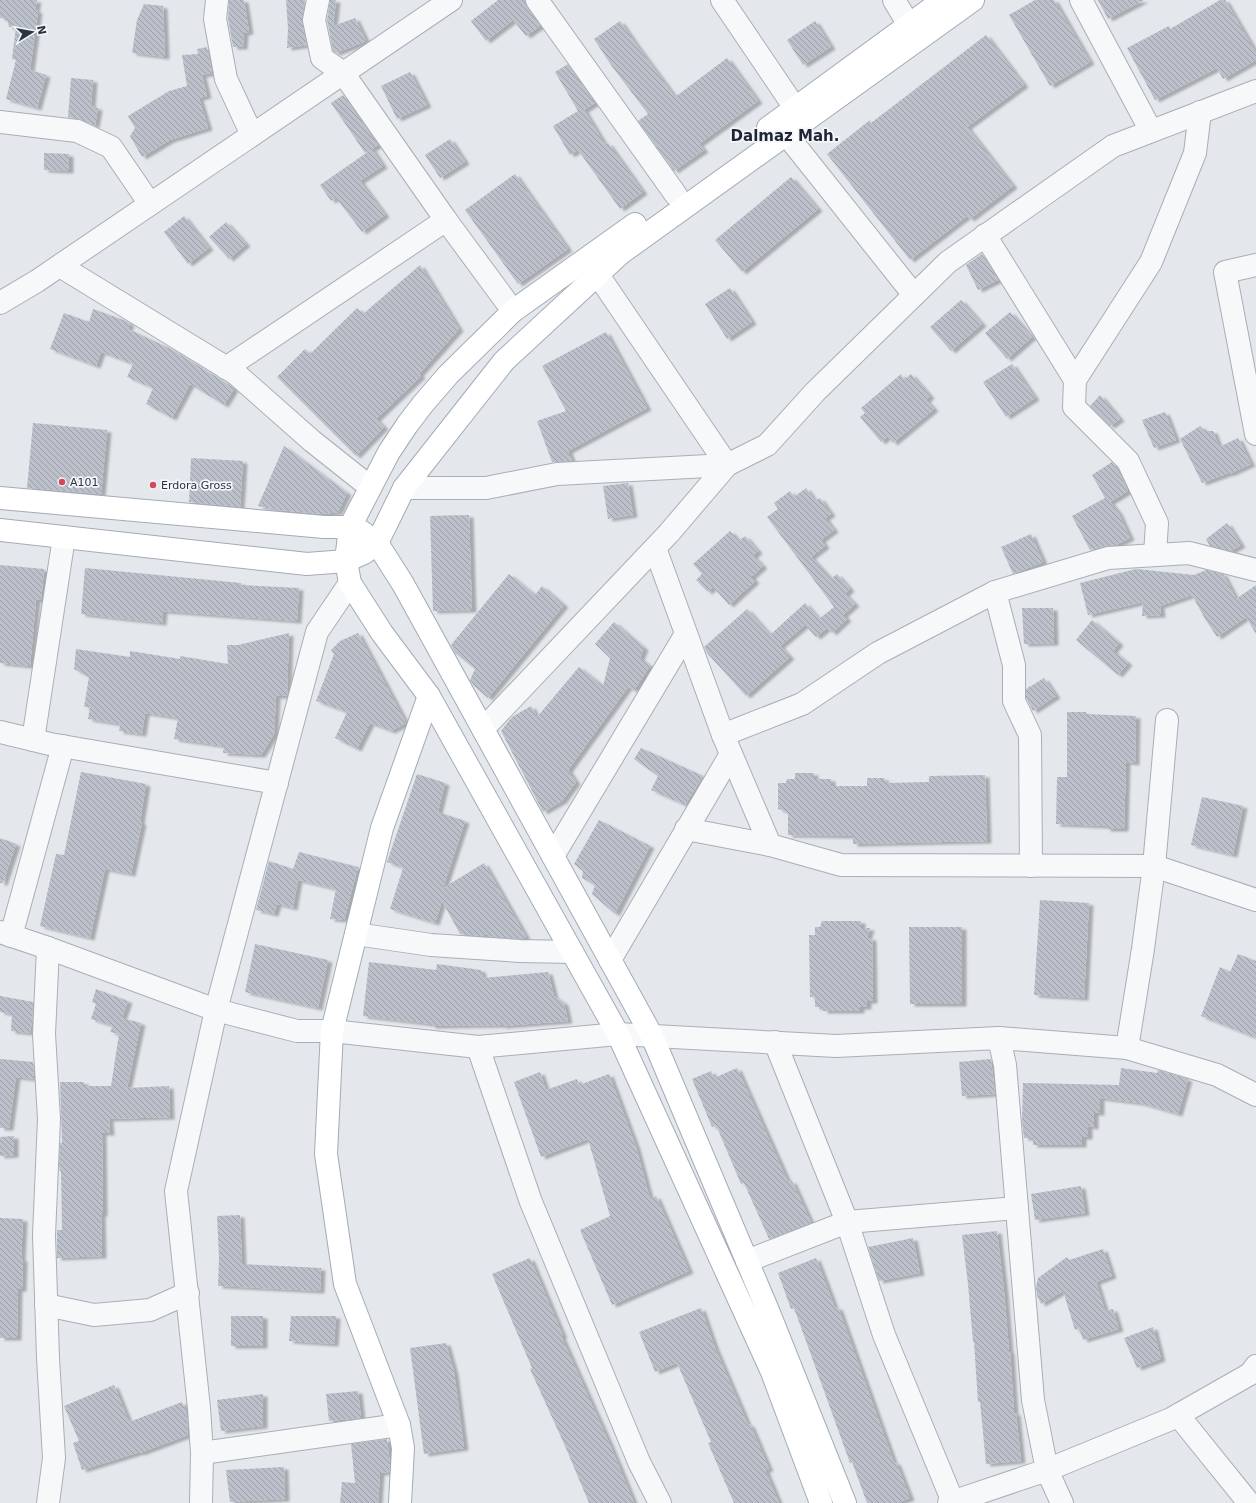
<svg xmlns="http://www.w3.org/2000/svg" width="1256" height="1503" font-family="'DejaVu Sans',sans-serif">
  <defs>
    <pattern id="building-back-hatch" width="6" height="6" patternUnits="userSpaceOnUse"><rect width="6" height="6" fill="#bbc0ca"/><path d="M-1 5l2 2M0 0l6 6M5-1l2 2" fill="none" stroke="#989da6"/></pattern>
    <filter id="shadow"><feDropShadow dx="4.5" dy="2.5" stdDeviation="1" flood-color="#0004"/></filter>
  </defs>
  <rect width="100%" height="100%" fill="#e4e7ec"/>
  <!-- building -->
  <g fill="url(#building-back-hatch)" filter="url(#shadow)">
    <polygon points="0,0 37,0 35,10 38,11 30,70 46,75 37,108 6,99 16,60 12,59 16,27 9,27 7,19 0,18"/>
    <polygon points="229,0 244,0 249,32 244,33 243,47 233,47 228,19"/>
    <polygon points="286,0 305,0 302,22 307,45 287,48 288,29"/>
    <polygon points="330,0 336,0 333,26 355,18 366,41 336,53 333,51 327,20"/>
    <polygon points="498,0 525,0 527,7 540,26 526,36 513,20 486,41 471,21"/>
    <polygon points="1035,0 1054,0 1090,62 1050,86 1009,15"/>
    <polygon points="1098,0 1144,0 1108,19"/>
    <polygon points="1220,0 1225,0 1256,53 1256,60 1223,79 1217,68 1155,100 1127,48 1169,26 1170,29"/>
    <polygon points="144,4 163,6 165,57 132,53 137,20"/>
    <polygon points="620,21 638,47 675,97 727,58 758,101 699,144 704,150 674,171 638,121 648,114 611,65 594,39"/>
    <polygon points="815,21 831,47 803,65 787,40"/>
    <polygon points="986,35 1024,85 967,127 1013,186 970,219 967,216 910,260 827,154 870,120 871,123"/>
    <polygon points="207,47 212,73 202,75 207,96 199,98 208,128 170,140 142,157 130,136 135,128 128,116 169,91 187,86 182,55 198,54 197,49"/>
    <polygon points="568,64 595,103 584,110 605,145 608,143 643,192 620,209 578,150 570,155 553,126 578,111 555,72"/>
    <polygon points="410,72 427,105 397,119 381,86"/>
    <polygon points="71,78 93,80 91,106 98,108 95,126 82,120 68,117"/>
    <polygon points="343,95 378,145 365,153 331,103"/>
    <polygon points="450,139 465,162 440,178 425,155"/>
    <polygon points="372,149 383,166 360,181 385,215 362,232 336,198 331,201 320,185"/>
    <polygon points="44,153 69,154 69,171 44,170"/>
    <polygon points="515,174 568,249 518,284 465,210"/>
    <polygon points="791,177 818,209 742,272 715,240"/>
    <polygon points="184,216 209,248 188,264 164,232"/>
    <polygon points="226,222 246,244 229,259 209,237"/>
    <polygon points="982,254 998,280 978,290 966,265"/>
    <polygon points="420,265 459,329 419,374 421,376 376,419 384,427 356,456 277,377 305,349 310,354 357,308 363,314"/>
    <polygon points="730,288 752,322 727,339 705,304"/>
    <polygon points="961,300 982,324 951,351 930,327"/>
    <polygon points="93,309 126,321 130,324 128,329 171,349 231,386 234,389 224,405 190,384 172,418 146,404 153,388 127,377 133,364 101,352 96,366 50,349 64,313 89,322"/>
    <polygon points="1010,312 1032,337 1007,359 985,333"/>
    <polygon points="606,332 647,408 568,451 572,461 552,462 537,421 566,411 542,366"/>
    <polygon points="1012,364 1035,398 1006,417 983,382"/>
    <polygon points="901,374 904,380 911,374 930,396 926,400 934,409 893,443 888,436 881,442 860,417 865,413 861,408"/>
    <polygon points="1100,395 1120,419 1110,426 1090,406"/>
    <polygon points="1165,412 1176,440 1154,448 1142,420"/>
    <polygon points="33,423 107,430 101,494 27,488"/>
    <polygon points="1200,426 1205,431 1213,431 1219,447 1238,438 1251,464 1229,474 1229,473 1202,483 1180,439"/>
    <polygon points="284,446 347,493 338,512 323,514 278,510 258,506"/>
    <polygon points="191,458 243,461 240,507 189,502"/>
    <polygon points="1112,462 1122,478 1128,491 1110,502 1118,512 1130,538 1116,545 1105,546 1090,550 1072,516 1105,498 1092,475"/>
    <polygon points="628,483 633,515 608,519 603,486"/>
    <polygon points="806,488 815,501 820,498 831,514 825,518 834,530 821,540 825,546 811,557 831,579 837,574 850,589 845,594 855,604 843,615 847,619 832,633 819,619 834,607 767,517 778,509 774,503 790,491 794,497"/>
    <polygon points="469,515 472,610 433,611 430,516"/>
    <polygon points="1227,523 1241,545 1231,551 1210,546 1206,539"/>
    <polygon points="730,531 739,541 745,536 758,551 753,556 763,566 751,577 755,581 729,605 713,587 708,592 696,580 702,574 693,564"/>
    <polygon points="1031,534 1043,562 1013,574 1001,547"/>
    <polygon points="0,565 44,569 41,600 36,600 30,666 0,663"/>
    <polygon points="85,568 241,583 241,585 299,588 297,621 163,611 162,623 81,614"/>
    <polygon points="1136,569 1194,575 1206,570 1223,574 1236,599 1256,585 1256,634 1246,617 1217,637 1205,619 1192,595 1160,606 1161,615 1142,616 1143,602 1088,615 1080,583"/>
    <polygon points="509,574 535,595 542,586 564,605 488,698 474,686 470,680 475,669 455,653 451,645"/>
    <polygon points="805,603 827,628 816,637 805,625 780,646 790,657 746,696 707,653 704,647 747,609 770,635"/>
    <polygon points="1022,608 1053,608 1054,643 1024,644"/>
    <polygon points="1092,620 1119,643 1113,651 1128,663 1118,675 1076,640"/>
    <polygon points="614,622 644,648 640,658 650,666 634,690 628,687 568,770 576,782 562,801 543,812 501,731 512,717 531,706 537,717 579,667 603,686 610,658 595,644"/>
    <polygon points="289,633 287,696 276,696 274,734 261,755 223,753 224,746 174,739 178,718 145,713 142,734 119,731 120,724 88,719 90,707 84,707 89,677 74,669 76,649 130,657 130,651 180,659 180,656 228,664 227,645 238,645"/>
    <polygon points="358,633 406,723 391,731 370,723 357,749 335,738 347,712 316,701 334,654 331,650 340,641"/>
    <polygon points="1044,678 1056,696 1033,711 1026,698 1026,689"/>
    <polygon points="1067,712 1086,712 1086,714 1136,716 1135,763 1126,762 1124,829 1106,829 1106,826 1056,824 1057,777 1067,777"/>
    <polygon points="641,748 703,776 685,805 651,790 658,776 634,759"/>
    <polygon points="81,772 146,784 140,822 142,823 131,874 105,869 90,938 40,926 56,854 64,855"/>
    <polygon points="795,773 814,773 814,779 831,779 831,786 867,786 867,778 884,778 886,783 929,782 929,776 985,775 987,841 853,844 853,836 788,835 788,812 778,809 778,783 786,783 787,779 795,779"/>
    <polygon points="417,774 445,783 438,812 465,821 443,888 484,863 526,937 521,939 493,937 486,934 481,936 460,934 442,901 435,923 390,909 403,868 387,862"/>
    <polygon points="1202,797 1243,806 1233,855 1191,845"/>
    <polygon points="599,820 650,846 615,914 592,894 595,885 582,878 583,871 574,864"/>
    <polygon points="0,838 16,844 3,883 0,883"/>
    <polygon points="299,852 358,867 344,920 330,919 336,889 298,880 293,908 277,904 274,914 256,910 269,861 293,869"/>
    <polygon points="1040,900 1089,903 1084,998 1034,995"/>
    <polygon points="822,921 861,921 861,928 870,928 867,938 872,938 873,1001 867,1001 867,1007 860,1007 860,1011 823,1011 823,1007 815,1007 815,997 810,997 809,935 815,935 815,927 820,927"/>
    <polygon points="909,927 962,927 962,1004 910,1004"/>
    <polygon points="255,944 328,960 318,1008 245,992"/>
    <polygon points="1238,954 1256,961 1256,1038 1201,1016 1220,967 1230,972"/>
    <polygon points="369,962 436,970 437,964 481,970 483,978 548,972 554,996 564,1003 568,1021 502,1026 502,1025 431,1026 431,1024 363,1016"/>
    <polygon points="96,989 128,1001 122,1018 141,1023 127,1088 169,1086 170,1117 109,1119 110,1133 102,1133 103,1214 101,1214 102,1256 57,1258 57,1230 62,1230 61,1171 60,1171 59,1166 60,1143 62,1143 60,1082 84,1082 84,1086 111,1086 119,1034 110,1032 113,1026 91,1019 96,1004 92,1002"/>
    <polygon points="0,996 33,1002 32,1023 30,1033 11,1031 12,1014 0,1012"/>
    <polygon points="0,1059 33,1062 34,1079 16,1077 9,1128 0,1128"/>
    <polygon points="991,1059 995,1094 962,1096 959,1062"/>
    <polygon points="737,1068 788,1182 792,1181 811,1223 769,1239 744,1183 741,1184 716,1125 712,1127 692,1079 711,1071 714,1078"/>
    <polygon points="1121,1068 1157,1073 1158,1070 1188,1079 1178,1114 1140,1103 1100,1098 1100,1113 1094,1113 1094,1127 1088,1126 1088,1137 1082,1137 1082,1145 1033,1145 1033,1138 1024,1138 1022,1121 1023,1083 1119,1085"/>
    <polygon points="540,1072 546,1090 577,1079 579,1085 609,1074 636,1147 650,1199 656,1196 689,1271 612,1305 580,1230 610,1216 588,1139 541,1157 514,1082"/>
    <polygon points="14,1136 14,1155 0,1156 0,1137"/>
    <polygon points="1081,1186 1085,1213 1035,1220 1031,1194"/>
    <polygon points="240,1215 242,1264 321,1268 320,1291 218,1286 219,1256 217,1216"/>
    <polygon points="0,1218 23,1219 21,1259 23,1259 22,1289 18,1289 17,1338 0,1338"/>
    <polygon points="997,1231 1004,1291 1009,1351 1010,1351 1014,1413 1016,1413 1021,1461 986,1464 980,1402 978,1402 974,1342 973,1342 968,1284 962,1235"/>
    <polygon points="913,1238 920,1273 879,1281 868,1247"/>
    <polygon points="1103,1249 1112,1276 1096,1282 1105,1311 1113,1309 1119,1329 1083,1340 1079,1328 1075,1330 1063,1291 1041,1304 1037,1295 1036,1287 1038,1278 1067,1257 1069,1260"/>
    <polygon points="530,1258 563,1336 561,1336 610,1445 634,1503 589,1503 565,1446 530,1369 532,1368 492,1274"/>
    <polygon points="816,1258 835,1308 838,1307 894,1463 896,1462 910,1498 897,1503 867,1503 852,1462 850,1463 794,1308 791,1309 778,1273"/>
    <polygon points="701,1308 715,1348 748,1425 750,1424 769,1469 765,1470 779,1503 734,1503 708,1443 711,1442 677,1363 655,1372 639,1332"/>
    <rect x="231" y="1316" width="32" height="30"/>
    <polygon points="291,1316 336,1316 334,1344 289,1341"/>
    <polygon points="1153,1327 1161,1359 1137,1368 1124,1338"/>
    <polygon points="446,1343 454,1372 464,1448 424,1454 410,1348"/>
    <polygon points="114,1385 129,1422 182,1402 187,1415 188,1435 140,1453 140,1452 82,1470 73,1443 79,1441 64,1406"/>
    <polygon points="358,1391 361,1418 329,1421 326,1394"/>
    <polygon points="263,1394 263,1426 221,1431 217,1400"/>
    <polygon points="387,1439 390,1464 389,1472 380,1473 378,1503 340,1503 342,1482 355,1483 351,1444"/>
    <polygon points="284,1467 285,1499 230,1502 226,1470"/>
  </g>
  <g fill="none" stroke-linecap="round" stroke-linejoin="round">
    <defs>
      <g id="minor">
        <polyline points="217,0 215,19 226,79 252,135"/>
        <polyline points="318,0 314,20 322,58 343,73 446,220 513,311"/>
        <polyline points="537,0 676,195"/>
        <polyline points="722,0 795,108"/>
        <polyline points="894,0 909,25"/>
        <polyline points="1081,0 1151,131"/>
        <polyline points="0,122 77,131 111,147 150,204"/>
        <polyline points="786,134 914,295"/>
        <polyline points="985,235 1075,380 1074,407 1128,461 1157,523 1155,555"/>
        <polyline points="1256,265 1225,272 1256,434"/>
        <polyline points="60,266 235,373 312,441 370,487"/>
        <polyline points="0,303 37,281 451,0"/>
        <polyline points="226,368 446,220"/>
        <polyline points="1075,380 1151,262 1195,153 1200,112"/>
        <polyline points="404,488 486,488 557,474 727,465 767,445 815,392 948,262 1113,146 1256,91"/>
        <polyline points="655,548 723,735 770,845 841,865 1154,866 1256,900"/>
        <polyline points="995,592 1014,665 1014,701 1030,735 1031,866"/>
        <polyline points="483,729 669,533 727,465 598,275"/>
        <polyline points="0,732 50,744 277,783"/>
        <polyline points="723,735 802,704 878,653 995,592 1108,558 1189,553 1256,570"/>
        <polyline points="33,740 64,537"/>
        <polyline points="686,829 770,845"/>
        <polyline points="553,856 686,634"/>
        <polyline points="0,932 48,948 216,1010 297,1031 332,1031 478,1047 618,1034 836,1046 999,1038 1127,1048 1217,1075 1256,1095"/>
        <polyline points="356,934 431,945 520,951 572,952"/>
        <polyline points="11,936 63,746"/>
        <polyline points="610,960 731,754"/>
        <polyline points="999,1038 1005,1065 1033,1400 1047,1470 1062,1503"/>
        <polyline points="775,1042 847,1222 884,1335 953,1502"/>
        <polyline points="478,1047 531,1202 639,1462 660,1503"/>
        <polyline points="1127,1048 1143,949 1154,866 1167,720"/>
        <polyline points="747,1261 847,1222 1017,1208"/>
        <polyline points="46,1305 94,1315 150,1310 188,1293"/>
        <polyline points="1178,1415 1249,1503"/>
        <polyline points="202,1453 399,1425"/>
        <polyline points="48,1503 54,1458 48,1358 44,1235 49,1119 44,1034 48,948"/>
        <polyline points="201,1503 202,1453 199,1408 176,1191 216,1010 317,632 350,583"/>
        <polyline points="949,1503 1047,1470 1171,1419 1250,1374 1256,1366"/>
      </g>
      <g id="major">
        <polyline points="768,128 943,0"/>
        <polyline points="0,498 324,527 350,527 389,452 407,425 423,404 448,375 513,311 635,224"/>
        <polyline points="0,530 307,564 346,561 364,553 377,543 404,488 504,361 621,253 973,0"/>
        <polyline points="400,1503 403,1448 399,1425 345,1284 326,1154 332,1031 382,828 429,696"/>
        <polyline points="821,1503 772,1372 618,1034 429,696 382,633 350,583 346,561 350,527 361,531 377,543 403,584 652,1036 769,1313 845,1503"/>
      </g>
    </defs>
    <!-- minor casing -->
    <use href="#minor" stroke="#a9aeb7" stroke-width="24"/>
    <!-- major casing -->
    <use href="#major" stroke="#a3abb8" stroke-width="24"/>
    <!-- minor -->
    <use href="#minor" stroke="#f7f8fa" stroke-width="22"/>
    <!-- major -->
    <use href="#major" stroke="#fff" stroke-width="22"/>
  </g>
  <!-- markers -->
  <g fill="#d1495b" stroke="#f4f6f9" stroke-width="1.5">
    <circle cx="62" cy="482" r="4"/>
    <circle cx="153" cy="485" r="4"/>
  </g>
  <g text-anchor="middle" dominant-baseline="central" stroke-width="3.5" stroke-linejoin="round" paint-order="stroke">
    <!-- poi labels -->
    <g font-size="11" fill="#2b3445" stroke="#f4f6f9" text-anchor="start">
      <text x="70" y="482">A101</text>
      <text x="161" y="485">Erdora Gross</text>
    </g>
    <!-- district labels -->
    <g font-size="15" font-weight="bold" fill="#1d2536" stroke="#f4f6f9">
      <text x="785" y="136">Dalmaz Mah.</text>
    </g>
  </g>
  <!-- north arrow -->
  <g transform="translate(32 32) rotate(79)" stroke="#f4f6f9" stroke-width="3" paint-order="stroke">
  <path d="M0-3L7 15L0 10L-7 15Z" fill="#2b3445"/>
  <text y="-6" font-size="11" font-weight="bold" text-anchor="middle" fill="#2b3445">N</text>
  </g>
</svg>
